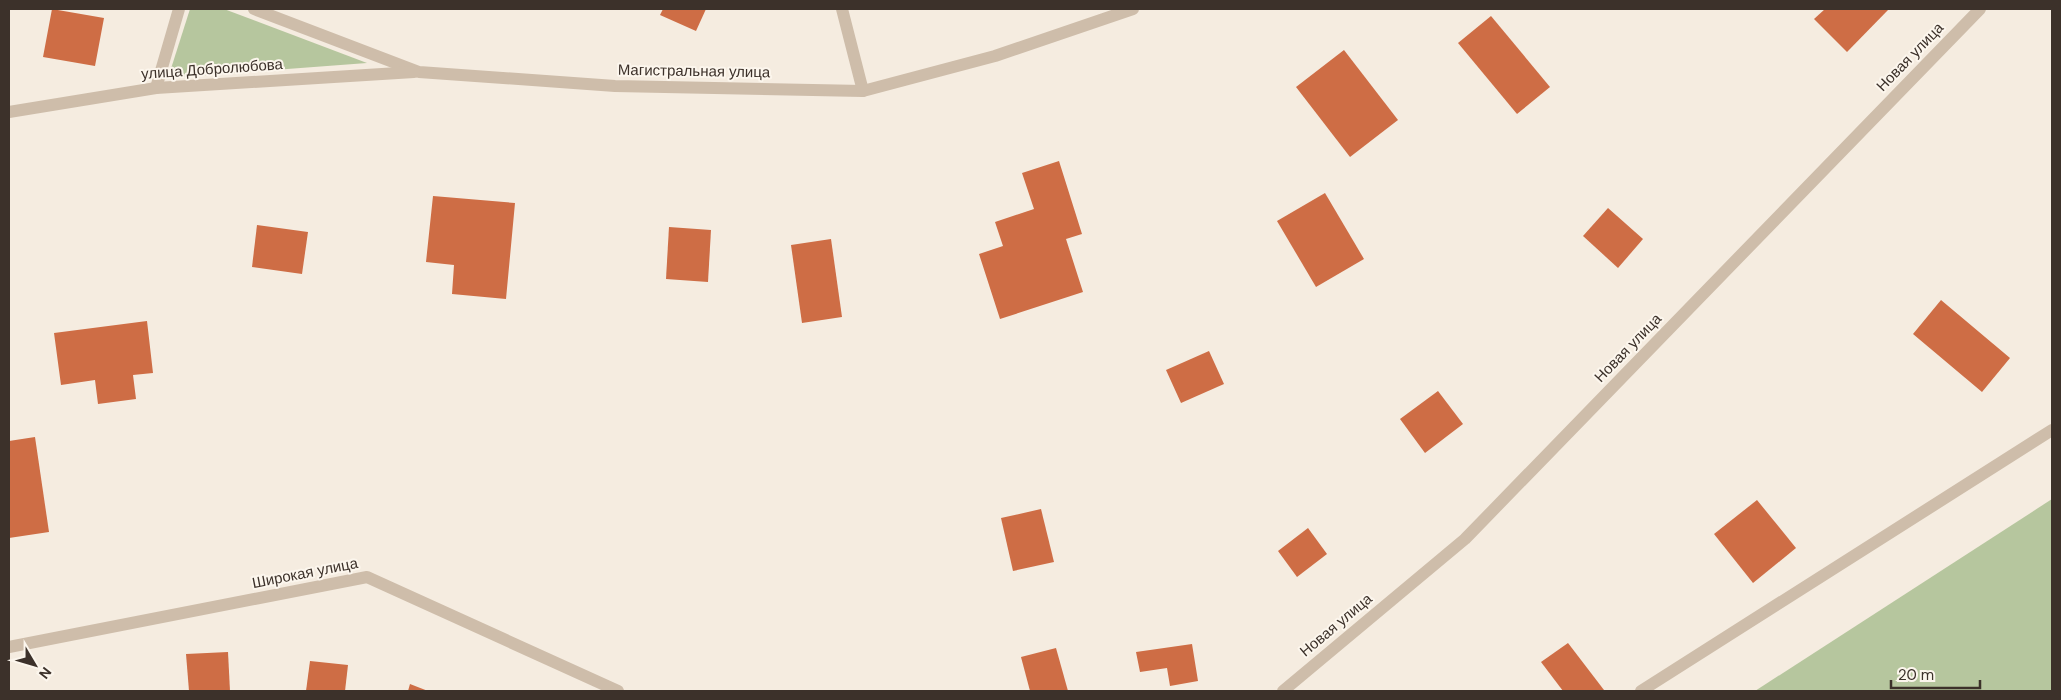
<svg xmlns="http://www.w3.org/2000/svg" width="2061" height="700" font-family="'DM Sans',sans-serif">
  <rect width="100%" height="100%" fill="#f5ece0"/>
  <!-- green -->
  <g fill="#b6c69e">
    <polygon points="190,9 224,9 367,63 168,78"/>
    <polygon points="2052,499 2052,691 1755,691"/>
  </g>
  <!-- building -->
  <g fill="#ce6d45">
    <polygon points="52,9 104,18 95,66 43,57"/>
    <polygon points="663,9 706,9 696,31 660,15"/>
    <polygon points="1825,9 1889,9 1847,52 1814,19"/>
    <polygon points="1491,16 1550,87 1517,114 1458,43"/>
    <polygon points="1344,50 1398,120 1350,157 1296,87"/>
    <polygon points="1059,161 1082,234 1066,239 1083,292 1000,319 979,254 1003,246 995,222 1034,209 1022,173"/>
    <polygon points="1325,193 1364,259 1316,287 1277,221"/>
    <polygon points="433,196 515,203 506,299 452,294 454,265 426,262"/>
    <polygon points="1608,208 1643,239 1618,268 1583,236"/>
    <polygon points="257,225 308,232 302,274 252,267"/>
    <polygon points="669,227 711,230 708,282 666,279"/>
    <polygon points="831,239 842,317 802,323 791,245"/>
    <polygon points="1941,300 2010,358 1982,392 1913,334"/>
    <polygon points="147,321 153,373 133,375 136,399 98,404 95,380 61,385 54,333"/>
    <polygon points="1209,351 1224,384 1181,403 1166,370"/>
    <polygon points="1438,391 1463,424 1425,453 1400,419"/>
    <polygon points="35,437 49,532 9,538 9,441"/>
    <polygon points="1757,500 1796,548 1753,583 1714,534"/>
    <polygon points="1041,509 1054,562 1013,571 1001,518"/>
    <polygon points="1308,528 1327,554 1297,577 1278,551"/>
    <polygon points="1568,643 1604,690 1602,691 1563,691 1541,662"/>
    <polygon points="1192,644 1198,681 1170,686 1167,668 1140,672 1136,652"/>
    <polygon points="1056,648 1068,691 1030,691 1021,657"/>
    <polygon points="228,652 230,691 189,691 186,654"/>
    <polygon points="310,661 348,665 345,691 306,691"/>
    <polygon points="410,684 428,691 408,691"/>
  </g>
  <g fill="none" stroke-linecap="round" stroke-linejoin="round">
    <!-- minor -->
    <g stroke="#cebdaa" stroke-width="12">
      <polyline points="254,9 419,72 615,86 863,91 995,56 1133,9"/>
      <polyline points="842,9 863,91"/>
      <polyline points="156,88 179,9"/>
      <polyline points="9,112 156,88 414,72"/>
      <polyline points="9,647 367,577 618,691"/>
      <polyline points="1283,691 1465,539 1980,9"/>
      <polyline points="1641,691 2052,430"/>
    </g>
  </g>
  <g text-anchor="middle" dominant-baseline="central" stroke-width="4" stroke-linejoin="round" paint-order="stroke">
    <!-- street labels -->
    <g font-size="15" fill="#3c312a" stroke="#fcf6ed">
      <text transform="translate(1910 57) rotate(-46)">Новая улица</text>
      <text transform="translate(212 69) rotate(-4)">улица Добролюбова</text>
      <text transform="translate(694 71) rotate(1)">Магистральная улица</text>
      <text transform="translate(1628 348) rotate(-46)">Новая улица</text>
      <text transform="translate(305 573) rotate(-11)">Широкая улица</text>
      <text transform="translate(1336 625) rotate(-40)">Новая улица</text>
    </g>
  </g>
  <!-- border -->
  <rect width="2061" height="700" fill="none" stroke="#3c312a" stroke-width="20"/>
  <!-- north arrow -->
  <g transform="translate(35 665) rotate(128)" stroke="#fcf6ed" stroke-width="4" paint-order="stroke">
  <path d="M0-4L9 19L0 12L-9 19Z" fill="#3c312a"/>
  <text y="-8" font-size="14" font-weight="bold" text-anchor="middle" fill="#3c312a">N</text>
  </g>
  <!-- scale -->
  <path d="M1891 680v8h89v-8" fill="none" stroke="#3c312a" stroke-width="2.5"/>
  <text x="1898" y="680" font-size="15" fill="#3c312a" stroke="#fcf6ed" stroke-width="4" paint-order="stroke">20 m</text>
</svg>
